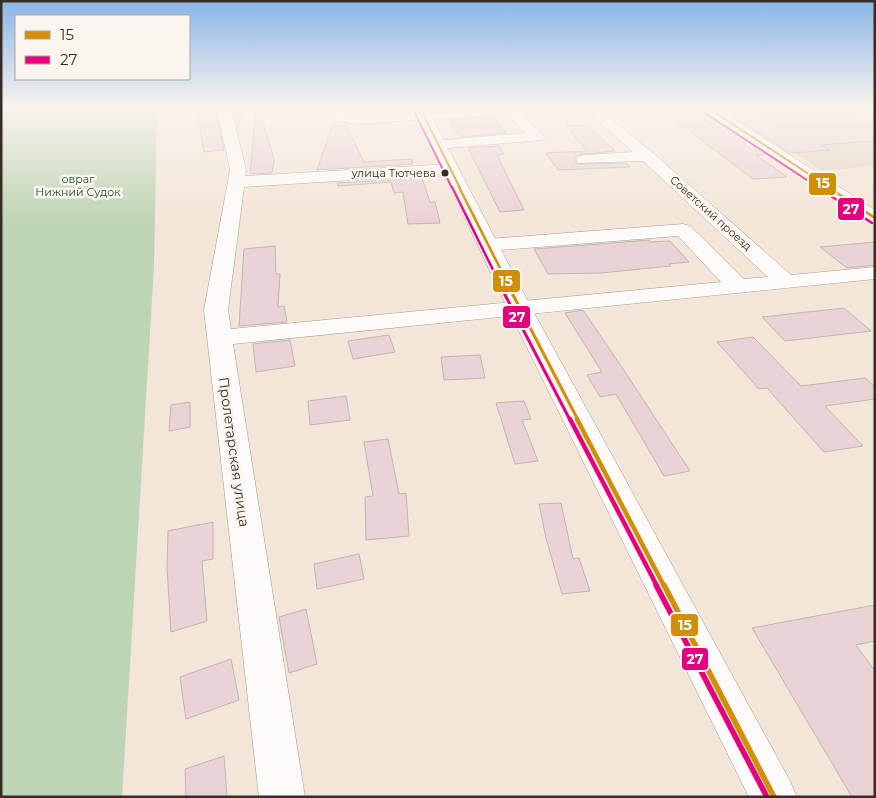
<svg xmlns="http://www.w3.org/2000/svg" width="876" height="798" font-family="Montserrat,sans-serif">
  <rect width="100%" height="100%" fill="#f3e5d7"/>
  <!-- commercial -->
  <polygon fill="#e5d5c6" points="725,108 875,108 875,166 823,171"/>
  <!-- green -->
  <polygon fill="#bed5b5" points="1,108 157,108 154,266 122,797 1,797"/>
  <!-- building -->
  <g fill="#ead3d6" stroke="#c2b5b2">
    <polygon points="244,108 238,128 233,109"/>
    <polygon points="256,108 259,108 274,160 272,173 250,174"/>
    <polygon points="690,109 710,123 720,123 766,154 756,155 787,177 753,179 663,111"/>
    <polygon points="216,110 224,150 204,152 197,112"/>
    <polygon points="875,111 875,141 821,145 830,150 790,153 742,122"/>
    <polygon points="494,117 506,133 463,137 461,134 458,134 449,120"/>
    <polygon points="588,125 615,151 577,155 574,159 576,164 626,163 630,167 558,170 546,153 587,151 566,126"/>
    <polygon points="332,126 346,126 364,162 412,159 413,164 317,170"/>
    <polygon points="499,146 504,154 497,155 524,210 500,212 468,148"/>
    <polygon points="422,178 430,202 435,202 440,223 408,224 403,192 394,193 391,182 338,186 337,183"/>
    <polygon points="649,240 650,242 670,241 689,262 669,264 671,266 601,273 548,274 534,249"/>
    <polygon points="875,242 875,265 847,268 820,247"/>
    <polygon points="275,246 276,274 280,274 278,307 284,306 287,322 239,326 244,249"/>
    <polygon points="844,308 871,331 785,341 762,317"/>
    <polygon points="583,310 625,372 690,471 664,476 616,394 600,397 587,375 602,372 565,313"/>
    <polygon points="389,335 395,352 353,359 348,341"/>
    <polygon points="753,337 801,386 865,378 875,387 875,399 825,406 863,446 824,452 767,388 759,389 717,342"/>
    <polygon points="290,340 295,366 256,372 253,344"/>
    <polygon points="480,355 485,378 444,380 441,357"/>
    <polygon points="346,396 350,420 310,425 308,401"/>
    <polygon points="524,401 531,419 522,420 538,461 515,464 496,403"/>
    <polygon points="190,402 190,427 169,431 171,405"/>
    <polygon points="388,439 399,494 406,493 409,536 366,540 365,497 373,496 364,442"/>
    <polygon points="561,503 573,559 579,558 590,591 562,594 546,538 539,504"/>
    <polygon points="213,522 213,559 202,561 207,621 171,632 167,568 168,531"/>
    <polygon points="359,554 364,579 317,589 314,564"/>
    <polygon points="875,605 875,641 856,645 875,671 875,797 852,797 752,628"/>
    <polygon points="306,609 317,664 289,673 279,617"/>
    <polygon points="231,659 239,700 186,719 180,677"/>
    <polygon points="224,756 227,797 186,797 185,769"/>
  </g>
  <g fill="none" stroke-linecap="round" stroke-linejoin="round">
    <defs>
      <g id="minor">
        <polygon points="217,108 231,108 246,170 245,176 450,164 456,165 458,169 456,173 450,174 244,187 228,310 231,329 721,282 678,236 488,251 481,249 478,245 481,241 488,239 683,224 690,226 744,279 768,277 643,161 578,163 576,160 578,157 584,155 633,152 583,108 598,108 653,153 791,275 875,267 875,279 233,344 305,797 259,797 204,310 230,170"/>
        <polygon points="325,108 339,108 339,111 358,116 482,108 548,108 541,112 521,113 545,137 542,140 438,149 430,144 433,141 525,133 507,114 358,124 343,122 328,116"/>
      </g>
      <g id="major">
        <polygon points="413,108 427,108 532,309 790,781 797,797 749,797 508,309"/>
        <polygon points="701,108 717,108 875,210 875,224 868,222"/>
      </g>
    </defs>
    <!-- minor casing -->
    <use href="#minor" stroke="#a49a8f" stroke-width="1"/>
    <!-- major casing -->
    <use href="#major" stroke="#a49a8f" stroke-width="1"/>
    <!-- minor -->
    <use href="#minor" fill="#fdfbf9" fill-rule="evenodd"/>
    <!-- major -->
    <use href="#major" fill="#fdfbf9" fill-rule="evenodd"/>
    <defs>
      <g id="bus-1-far4">
        <polyline points="420,108 460,188"/>
        <polyline points="708,108 830,188"/>
      </g>
      <g id="bus-1-far3">
        <polyline points="459,187 511,290"/>
        <polyline points="828,187 875,218"/>
      </g>
      <polyline id="bus-1-far2" points="510,289 578,420"/>
      <polyline id="bus-1-far1" points="577,419 664,586"/>
      <polyline id="bus-1" points="664,585 774,797"/>
      <g id="bus-2-far4">
        <polyline points="414,111 452,188"/>
        <polyline points="705,113 819,188"/>
      </g>
      <g id="bus-2-far3">
        <polyline points="452,187 503,290"/>
        <polyline points="817,187 872,223"/>
      </g>
      <polyline id="bus-2-far2" points="502,289 570,420"/>
      <polyline id="bus-2-far1" points="570,419 657,586"/>
      <polyline id="bus-2" points="656,585 767,797"/>
    </defs>
    <!-- bus-1-far4 casing -->
    <use href="#bus-1-far4" stroke="#fbf5f0" stroke-width="4"/>
    <!-- bus-1-far3 casing -->
    <use href="#bus-1-far3" stroke="#fbf5f0" stroke-width="5"/>
    <!-- bus-1-far2 casing -->
    <use href="#bus-1-far2" stroke="#fbf5f0" stroke-width="6"/>
    <!-- bus-1-far1 casing -->
    <use href="#bus-1-far1" stroke="#fbf5f0" stroke-width="8"/>
    <!-- bus-1 casing -->
    <use href="#bus-1" stroke="#fbf5f0" stroke-width="9"/>
    <!-- bus-2-far4 casing -->
    <use href="#bus-2-far4" stroke="#fbf5f0" stroke-width="4"/>
    <!-- bus-2-far3 casing -->
    <use href="#bus-2-far3" stroke="#fbf5f0" stroke-width="5"/>
    <!-- bus-2-far2 casing -->
    <use href="#bus-2-far2" stroke="#fbf5f0" stroke-width="6"/>
    <!-- bus-2-far1 casing -->
    <use href="#bus-2-far1" stroke="#fbf5f0" stroke-width="8"/>
    <!-- bus-2 casing -->
    <use href="#bus-2" stroke="#fbf5f0" stroke-width="9"/>
    <!-- bus-1-far4 -->
    <use href="#bus-1-far4" stroke="#d18e07" stroke-width="2"/>
    <!-- bus-1-far3 -->
    <use href="#bus-1-far3" stroke="#d18e07" stroke-width="2.5"/>
    <!-- bus-1-far2 -->
    <use href="#bus-1-far2" stroke="#d18e07" stroke-width="3"/>
    <!-- bus-1-far1 -->
    <use href="#bus-1-far1" stroke="#d18e07" stroke-width="4.5"/>
    <!-- bus-1 -->
    <use href="#bus-1" stroke="#d18e07" stroke-width="5.5"/>
    <!-- bus-2-far4 -->
    <use href="#bus-2-far4" stroke="#e5007d" stroke-width="2"/>
    <!-- bus-2-far3 -->
    <use href="#bus-2-far3" stroke="#e5007d" stroke-width="2.5"/>
    <!-- bus-2-far2 -->
    <use href="#bus-2-far2" stroke="#e5007d" stroke-width="3"/>
    <!-- bus-2-far1 -->
    <use href="#bus-2-far1" stroke="#e5007d" stroke-width="4.5"/>
    <!-- bus-2 -->
    <use href="#bus-2" stroke="#e5007d" stroke-width="5.5"/>
  </g>
  <!-- sky -->
  <linearGradient id="sky" x2="0" y2="1"><stop stop-color="#88b5e6"/><stop offset="0.49" stop-color="#faf3ed"/><stop offset="1" stop-color="#faf3ed" stop-opacity="0"/></linearGradient>
  <rect width="876" height="219" fill="url(#sky)"/>
  <!-- markers -->
  <circle fill="#382d24" stroke="#fbf5f0" stroke-width="2" cx="445" cy="173" r="4.5"/>
  <g text-anchor="middle" dominant-baseline="central" stroke-width="5" stroke-linejoin="round" paint-order="stroke">
    <!-- far-bus labels -->
    <g font-size="11" fill="#382d24" stroke="#fbf5f0" text-anchor="end">
      <text x="436" y="173">улица Тютчева</text>
    </g>
    <!-- far-park labels -->
    <g font-size="11" fill="#194e25" stroke="#fbf5f0">
      <text x="78" y="179">овраг<tspan x="78" dy="13">Нижний Судок</tspan></text>
    </g>
    <!-- far-street labels -->
    <g font-size="11" fill="#382d24" stroke="#fbf5f0">
      <text transform="translate(711 213) rotate(42)">Советский проезд</text>
    </g>
    <!-- street labels -->
    <g font-size="14" fill="#382d24" stroke="#fbf5f0">
      <text transform="translate(234 452) rotate(82)">Пролетарская улица</text>
    </g>
  </g>
  <g stroke="#fbf5f0" stroke-width="2">
    <rect x="808" y="172" width="29" height="24" rx="5" fill="#d18e07"/>
    <rect x="837" y="197" width="28" height="24" rx="5" fill="#e5007d"/>
    <rect x="492" y="269" width="29" height="24" rx="5" fill="#d18e07"/>
    <rect x="502" y="305" width="29" height="24" rx="5" fill="#e5007d"/>
    <rect x="670" y="613" width="29" height="24" rx="5" fill="#d18e07"/>
    <rect x="681" y="647" width="28" height="24" rx="5" fill="#e5007d"/>
  </g>
  <g font-size="14" text-anchor="middle" font-weight="bold" fill="#fff">
    <text x="823" y="188">15</text>
    <text x="851" y="214">27</text>
    <text x="506" y="286">15</text>
    <text x="517" y="322">27</text>
    <text x="685" y="630">15</text>
    <text x="695" y="664">27</text>
  </g>
  <!-- border -->
  <rect width="876" height="798" fill="none" stroke="#382d24" stroke-width="5"/>
  <!-- legend -->
  <rect x="15" y="15" width="175" height="65" fill="#fbf5f0" stroke="#ada59e"/>
  <rect x="25" y="31" width="25" height="8" fill="#d18e07" stroke="#ada59e"/>
  <text x="60" y="40" font-size="15" fill="#382d24">15</text>
  <rect x="25" y="56" width="25" height="8" fill="#e5007d" stroke="#ada59e"/>
  <text x="60" y="65" font-size="15" fill="#382d24">27</text>
</svg>
